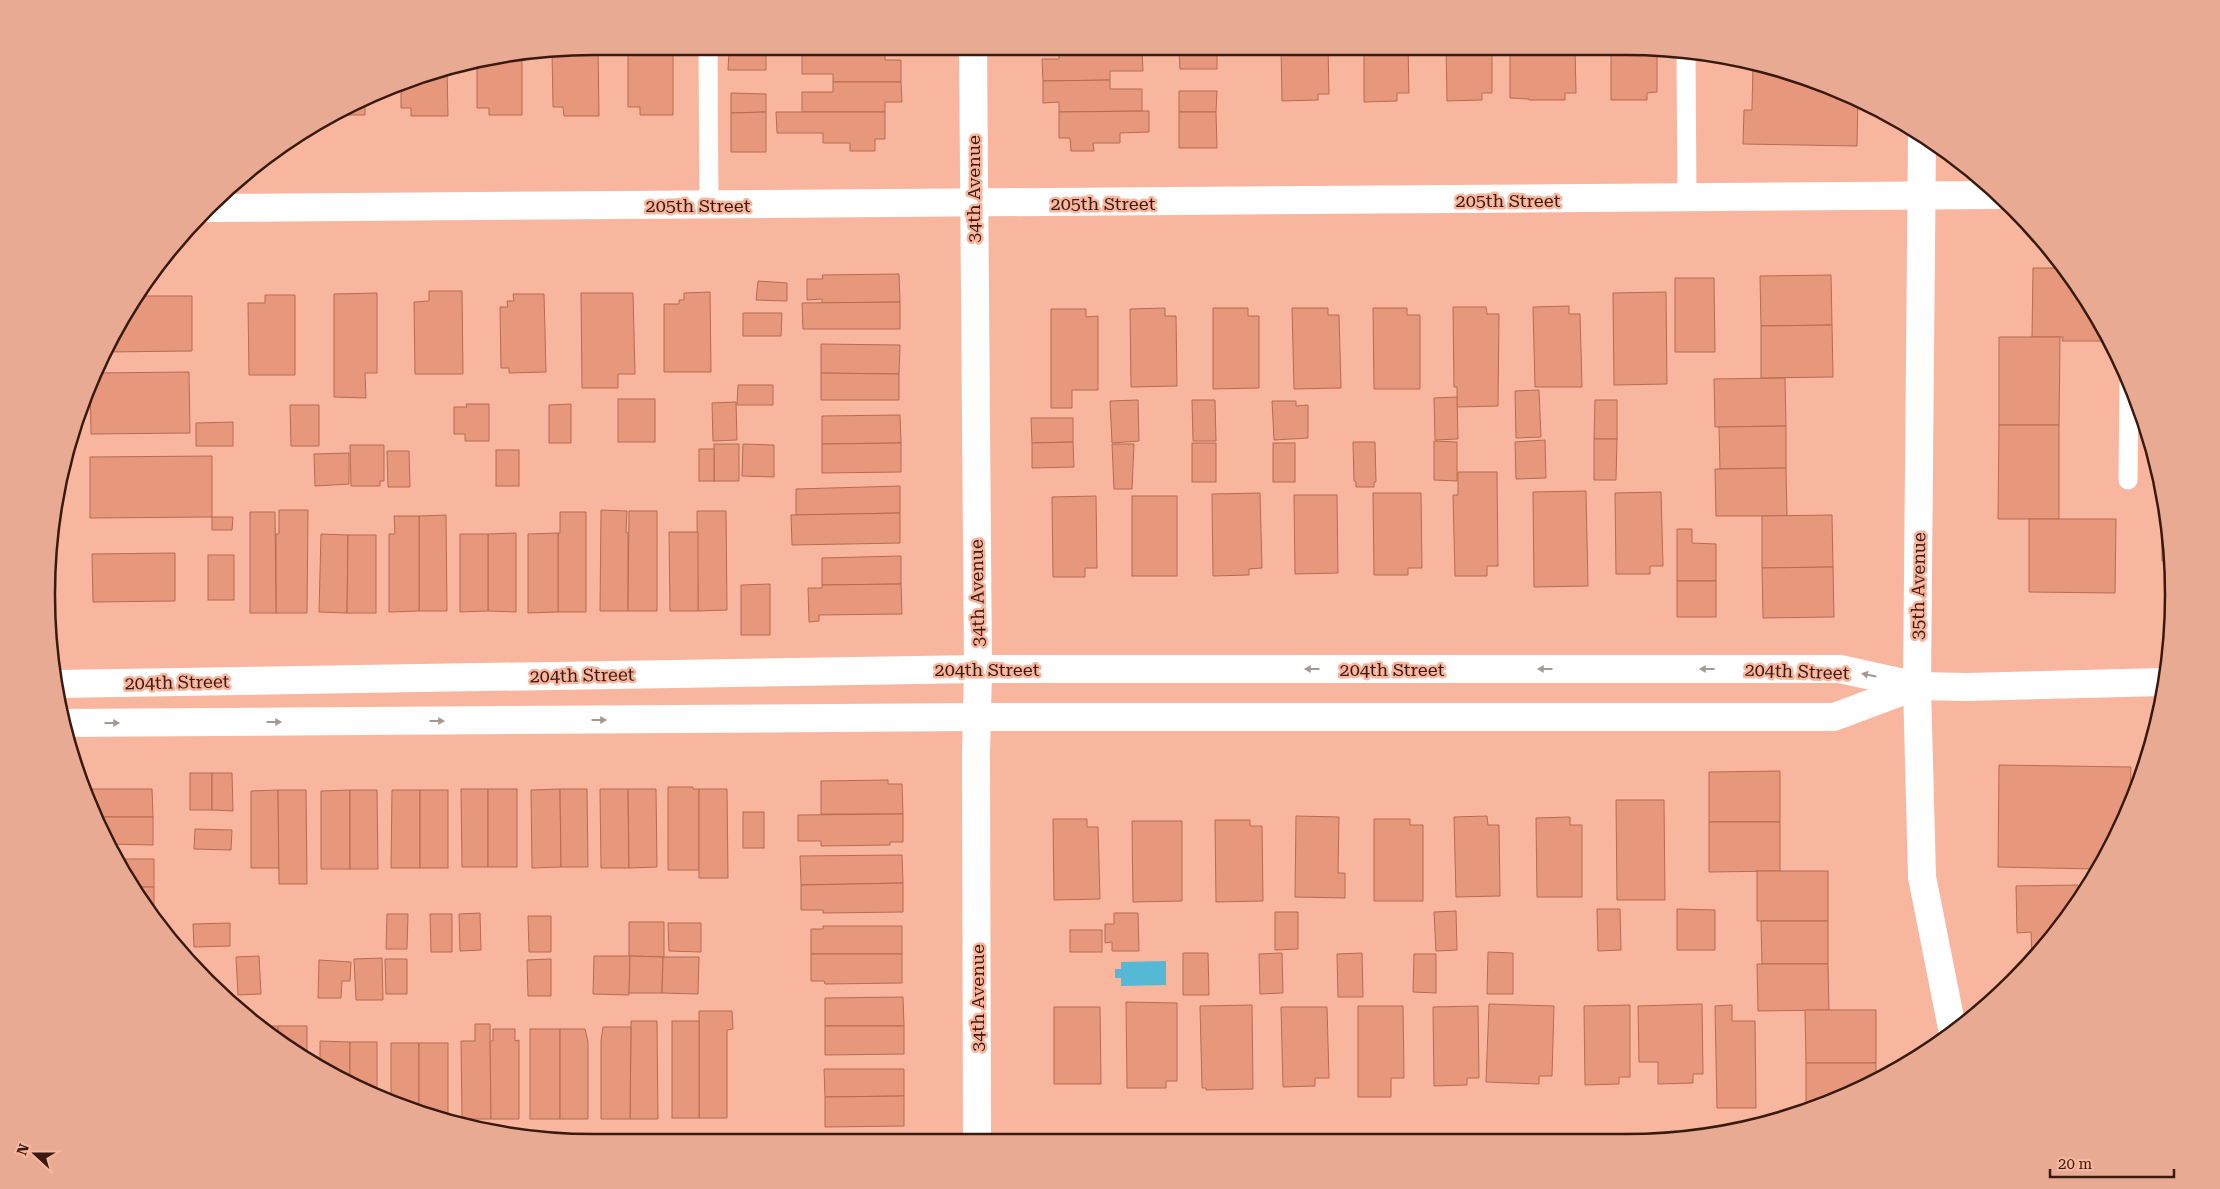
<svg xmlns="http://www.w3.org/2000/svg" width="2220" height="1189" font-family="'Roboto Serif',serif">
  <rect width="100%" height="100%" fill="#f8b69f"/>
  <!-- water -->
  <polygon fill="#55b9d6" points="1166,961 1166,985 1121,986 1121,978 1115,978 1115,969 1121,969 1121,962"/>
  <!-- building -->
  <g fill="#e7977b" stroke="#b76c51">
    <polygon points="598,46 599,116 564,116 563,107 553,107 552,50"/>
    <polygon points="628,46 673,46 673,115 640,115 640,107 628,107"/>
    <polygon points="729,46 766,46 766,53 729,52"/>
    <polygon points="796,46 877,47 877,52 796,52"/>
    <polygon points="1065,47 1148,47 1148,50 1065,51"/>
    <rect x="1179" y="47" width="38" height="3"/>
    <polygon points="1281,47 1328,47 1329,94 1318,94 1318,100 1282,101"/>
    <polygon points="1364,47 1408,47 1409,93 1397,93 1397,101 1364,102"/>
    <polygon points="1446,47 1492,47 1492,93 1482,93 1482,100 1447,101"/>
    <polygon points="1510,47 1575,47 1576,93 1565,93 1565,100 1529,100 1529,99 1510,98"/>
    <polygon points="1611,47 1657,47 1657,92 1647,93 1647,100 1611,100"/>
    <polygon points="1142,50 1143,71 1110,71 1110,80 1043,81 1042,59 1059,59 1059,51"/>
    <polygon points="1179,50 1217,50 1217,69 1180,69"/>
    <polygon points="729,52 766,53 766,70 728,70"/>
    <polygon points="802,52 885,52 885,60 901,60 901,82 833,82 833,74 802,74"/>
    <polygon points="522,53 522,115 489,115 489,108 477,108 477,60"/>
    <polygon points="1753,63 1768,65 1858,99 1857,146 1743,144 1744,110 1752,110"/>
    <polygon points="447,68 448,116 411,116 411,108 401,108 401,83 418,75"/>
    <polygon points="1110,80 1110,89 1142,89 1142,111 1059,112 1059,102 1043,103 1043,81"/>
    <polygon points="833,82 901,82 902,102 885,102 885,112 802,112 802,92 833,92"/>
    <polygon points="1179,91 1217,91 1216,112 1179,112"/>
    <polygon points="731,93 766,94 766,112 731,113"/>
    <polygon points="365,99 365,115 333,115 333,114"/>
    <polygon points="1149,111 1149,132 1120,133 1120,143 1093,143 1094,151 1071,151 1070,138 1059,138 1059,112"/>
    <polygon points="766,112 766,152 731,152 731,113"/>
    <polygon points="776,112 885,112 885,139 875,139 875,151 850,151 850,143 823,143 823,133 777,133"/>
    <polygon points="1179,112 1216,112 1217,148 1179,148"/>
    <polygon points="2033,268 2063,268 2100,321 2110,341 2062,341 2063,337 2032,337"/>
    <polygon points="899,274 900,302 822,303 822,299 807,300 807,279 823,279 822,275"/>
    <polygon points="1831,275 1832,325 1761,326 1760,276"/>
    <polygon points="1675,278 1714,278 1715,352 1675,352"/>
    <polygon points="758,281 787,283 787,301 756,300"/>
    <polygon points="429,291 462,291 463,374 415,374 414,302 429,301"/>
    <polygon points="710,292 711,372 664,372 664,304 679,304 679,300 684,300 684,293"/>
    <polygon points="1666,292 1667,384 1614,385 1613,293"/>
    <polygon points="377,293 377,373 365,373 366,398 334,397 334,294"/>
    <polygon points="581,293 633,293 635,374 618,374 618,388 582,388"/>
    <polygon points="513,294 544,294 546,372 509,373 509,368 501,368 500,307 508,307 507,301 514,301"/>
    <polygon points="265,295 295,295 295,375 249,375 248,303 265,303"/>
    <polygon points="135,296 192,296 192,351 105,352"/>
    <polygon points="900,302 900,329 803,329 802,303"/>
    <polygon points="1569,306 1569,314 1580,314 1582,387 1535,387 1533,307"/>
    <polygon points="1453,307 1486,307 1487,314 1499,314 1498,406 1457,407 1457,387 1454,387"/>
    <polygon points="1165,308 1165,316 1176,316 1177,386 1131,387 1130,309"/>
    <polygon points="1213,308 1248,308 1248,316 1259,316 1259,388 1213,389"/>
    <polygon points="1292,308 1328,308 1328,315 1339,315 1341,388 1294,389"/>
    <polygon points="1373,308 1407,308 1407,315 1420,315 1420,389 1374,389"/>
    <polygon points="1051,309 1086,309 1086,317 1098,316 1098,390 1072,390 1072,408 1051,408"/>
    <polygon points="743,313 782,313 781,336 743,336"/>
    <polygon points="1832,325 1833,377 1761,378 1761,326"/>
    <polygon points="1999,337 2060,337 2059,425 1999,425"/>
    <polygon points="821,344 900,345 899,374 821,373"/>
    <polygon points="189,372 190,433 91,434 90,381 94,373"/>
    <polygon points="821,373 899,374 899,400 821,400"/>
    <polygon points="1785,378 1786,426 1715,427 1714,379"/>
    <polygon points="738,385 773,385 773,405 737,405"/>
    <polygon points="1539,390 1541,437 1516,438 1515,391"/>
    <polygon points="1457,397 1458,439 1435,440 1434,398"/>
    <rect x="618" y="399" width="37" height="43"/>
    <polygon points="1138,400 1139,441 1112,443 1110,401"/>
    <polygon points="1192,400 1215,400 1216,441 1193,441"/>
    <polygon points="1595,400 1617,400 1617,439 1594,439"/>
    <polygon points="1272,401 1296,401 1296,406 1308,405 1308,438 1274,440"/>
    <polygon points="736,402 737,440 713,441 712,403"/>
    <polygon points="466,404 489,404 489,441 465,441 465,434 454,434 454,407 467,407"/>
    <polygon points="571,404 571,443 549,443 549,405"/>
    <polygon points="290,405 319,405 319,446 291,446"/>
    <polygon points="900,415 901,443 822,444 822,416"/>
    <polygon points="1031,418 1073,418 1073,442 1032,443"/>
    <polygon points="233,422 233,446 196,446 196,423"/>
    <polygon points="1999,425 2059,425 2059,519 1998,519"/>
    <polygon points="1786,426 1786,468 1720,469 1719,427"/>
    <polygon points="1594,439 1617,439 1616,480 1594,480"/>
    <polygon points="1545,440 1546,478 1516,479 1515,442"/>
    <polygon points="1434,441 1457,442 1457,481 1434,480"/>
    <polygon points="1073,442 1074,467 1032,468 1032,443"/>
    <polygon points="1353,442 1375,442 1376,482 1374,482 1374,487 1356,487 1356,482 1354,481"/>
    <polygon points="901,443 901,472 822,473 822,444"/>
    <rect x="1192" y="443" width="24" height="39"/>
    <rect x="1273" y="443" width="22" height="39"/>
    <rect x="714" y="444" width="25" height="37"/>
    <polygon points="743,444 774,445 774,477 742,476"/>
    <polygon points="1112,444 1134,444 1132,489 1114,489"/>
    <polygon points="350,445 384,445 384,481 380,481 380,486 351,486"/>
    <rect x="699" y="449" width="15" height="32"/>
    <rect x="496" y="450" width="23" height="36"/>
    <polygon points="387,451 409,451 410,487 388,487"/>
    <polygon points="349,453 349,484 315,486 314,454"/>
    <polygon points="212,456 212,517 90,518 90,457"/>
    <polygon points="1786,468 1787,516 1716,516 1715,469"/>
    <polygon points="1458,472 1497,472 1498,566 1487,566 1487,576 1455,576 1453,495 1458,495"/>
    <polygon points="900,486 900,513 796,515 796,489"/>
    <polygon points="1586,491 1588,586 1534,587 1533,492"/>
    <polygon points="1661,492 1663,566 1650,566 1650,574 1616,574 1615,493"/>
    <polygon points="1260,493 1262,568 1249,569 1249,575 1213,576 1212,494"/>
    <polygon points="1373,493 1421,493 1422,568 1408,568 1408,575 1374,575"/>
    <polygon points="1294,495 1337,495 1338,573 1295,574"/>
    <polygon points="1096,496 1097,568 1085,568 1085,577 1053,577 1052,497"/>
    <rect x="1132" y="496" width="45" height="80"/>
    <polygon points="2161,498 2163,498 2169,523 2171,583 2166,583 2166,561 2162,561"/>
    <polygon points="279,510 308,510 307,613 276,613 276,534 279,534"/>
    <polygon points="601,510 627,511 626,532 628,533 628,611 600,611"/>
    <polygon points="629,511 657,511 657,611 628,611"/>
    <polygon points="697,511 726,511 727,610 698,611"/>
    <polygon points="250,512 275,512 276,613 250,613"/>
    <polygon points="560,512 586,512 586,612 558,612 558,533 560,533"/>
    <polygon points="900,513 900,543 792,545 791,515"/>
    <polygon points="446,515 447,611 419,611 419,516"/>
    <polygon points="1832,515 1833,567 1762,568 1762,516"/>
    <polygon points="394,516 419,516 419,611 389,612 389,534 395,534"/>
    <polygon points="212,517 233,517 232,530 212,530"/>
    <polygon points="2029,519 2116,519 2115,593 2029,592"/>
    <polygon points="1677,529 1692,529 1692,543 1716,544 1716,581 1677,581"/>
    <polygon points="669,532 698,532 698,611 670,611"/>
    <polygon points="516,533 516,612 488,611 488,534"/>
    <polygon points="558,533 558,612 528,613 528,534"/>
    <polygon points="321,534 348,535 347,613 319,612"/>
    <polygon points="460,534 488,534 488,611 460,612"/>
    <polygon points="348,535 376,535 376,613 347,613"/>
    <polygon points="175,553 175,601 93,602 92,554"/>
    <rect x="208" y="555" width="26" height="45"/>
    <polygon points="901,556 901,584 822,585 822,558"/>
    <polygon points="1833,567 1834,617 1763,618 1762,568"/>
    <rect x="1677" y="581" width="39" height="36"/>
    <polygon points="770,584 770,635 741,635 741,585"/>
    <polygon points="901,584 902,614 819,615 819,621 809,622 808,588 822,588 822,585"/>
    <polygon points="1999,765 2131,767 2130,804 2117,837 2096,869 1998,867"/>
    <polygon points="1780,771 1780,822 1709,822 1709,772"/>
    <rect x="190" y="773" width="22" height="37"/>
    <polygon points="212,773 232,773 233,811 212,810"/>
    <polygon points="888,780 888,784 902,784 903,814 821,814 821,781"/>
    <polygon points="668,787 693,787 693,789 699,789 699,870 668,870"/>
    <polygon points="85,789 152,789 153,817 95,817"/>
    <polygon points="461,789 488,789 488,867 462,867"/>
    <rect x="488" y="789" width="29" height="78"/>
    <polygon points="560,789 561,867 532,868 531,790"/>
    <polygon points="560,789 587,789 588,867 561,867"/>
    <polygon points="600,789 628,789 629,868 601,868"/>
    <polygon points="628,789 656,789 657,867 629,868"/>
    <polygon points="699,789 727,789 728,878 699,878"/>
    <polygon points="278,790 279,868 251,868 251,791"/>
    <polygon points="278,790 306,790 307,884 279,884"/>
    <polygon points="350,790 350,869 321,869 321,791"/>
    <polygon points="350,790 377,790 378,869 350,869"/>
    <polygon points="392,790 420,790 420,868 391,868"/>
    <rect x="420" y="790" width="28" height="78"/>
    <polygon points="1616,800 1664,800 1665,900 1617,900"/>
    <rect x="743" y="812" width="21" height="36"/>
    <polygon points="903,814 903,842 890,842 890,845 821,846 821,841 798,841 798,815"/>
    <polygon points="1296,816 1339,817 1338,873 1345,873 1345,898 1295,897"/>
    <polygon points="1487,816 1488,825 1499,825 1500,896 1456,897 1454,817"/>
    <polygon points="95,817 153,817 153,845 107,844"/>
    <polygon points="1570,817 1570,825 1582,825 1582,897 1537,897 1536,818"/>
    <polygon points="1053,819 1087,819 1087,827 1098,827 1100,899 1054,900"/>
    <polygon points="1374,819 1410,819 1410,825 1423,825 1423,901 1374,901"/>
    <polygon points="1215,820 1250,820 1250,826 1262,826 1263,901 1216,902"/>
    <polygon points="1132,821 1182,821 1182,901 1133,902"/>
    <polygon points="1709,822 1780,822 1780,871 1709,872"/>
    <polygon points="195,829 232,830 231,850 194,849"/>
    <polygon points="902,855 903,883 801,885 800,856"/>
    <polygon points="116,859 154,859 154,887 132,887"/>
    <rect x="1757" y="871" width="71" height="50"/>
    <polygon points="903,883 903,912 823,913 823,910 801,910 801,885"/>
    <polygon points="2078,885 2078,895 2038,956 2032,961 2031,932 2017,933 2016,886"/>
    <polygon points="132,887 154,887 154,916 139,899"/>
    <polygon points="1597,909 1620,909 1621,950 1598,951"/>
    <polygon points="1677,909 1715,910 1715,950 1677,950"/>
    <polygon points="1456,911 1457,950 1436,951 1434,912"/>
    <polygon points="1275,912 1298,912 1298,949 1275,950"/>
    <polygon points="480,913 481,950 460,951 459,914"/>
    <polygon points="1114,913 1138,913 1139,951 1112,951 1112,942 1105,943 1105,924 1114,924"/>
    <polygon points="387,914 408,914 407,949 386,949"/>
    <polygon points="430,914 452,914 452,952 431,952"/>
    <polygon points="528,916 551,916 551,952 529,952"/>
    <polygon points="1761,921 1828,921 1828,964 1762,964"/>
    <polygon points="629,922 664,922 664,957 629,956"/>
    <polygon points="230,923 230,946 194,947 193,924"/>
    <polygon points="668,923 701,923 701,952 669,951"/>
    <polygon points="823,926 902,926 902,954 811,954 811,929 823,929"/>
    <rect x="1070" y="930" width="32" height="22"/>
    <polygon points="1488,952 1513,953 1513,994 1487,994"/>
    <polygon points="1183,953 1208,953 1209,995 1183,995"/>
    <polygon points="1282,953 1283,993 1260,994 1259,954"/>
    <polygon points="1362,953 1363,997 1338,997 1337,954"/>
    <polygon points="811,954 902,954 902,983 825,984 824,981 811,981"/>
    <polygon points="1414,954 1436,954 1436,993 1413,992"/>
    <polygon points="259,956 261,994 238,995 236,957"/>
    <polygon points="594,956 630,956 629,995 593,994"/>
    <polygon points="630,956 663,957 662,993 629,993"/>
    <polygon points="663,957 699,957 698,994 662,993"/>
    <polygon points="382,958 383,1000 356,1000 354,959"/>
    <polygon points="385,959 407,959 407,994 386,994"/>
    <polygon points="551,959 551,996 528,996 527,960"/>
    <polygon points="319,960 351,962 350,981 342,981 341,998 318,998"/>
    <polygon points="1757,964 1828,964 1829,1010 1758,1011"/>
    <polygon points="903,997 904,1026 825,1026 825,998"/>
    <polygon points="1126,1002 1177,1003 1177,1081 1166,1081 1166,1088 1127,1088"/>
    <polygon points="1489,1004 1554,1006 1552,1076 1539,1076 1539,1084 1486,1082"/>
    <polygon points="1702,1004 1703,1074 1693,1074 1693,1083 1658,1084 1658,1062 1639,1062 1638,1006"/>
    <polygon points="1252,1005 1253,1089 1206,1090 1206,1088 1202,1088 1200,1006"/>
    <polygon points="1630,1005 1630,1077 1619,1077 1619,1084 1585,1085 1584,1006"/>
    <polygon points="1732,1005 1732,1021 1755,1021 1756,1108 1717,1108 1715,1006"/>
    <polygon points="1358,1006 1403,1006 1404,1078 1391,1078 1391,1097 1358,1097"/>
    <polygon points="1478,1006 1479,1078 1467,1078 1467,1085 1434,1086 1433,1007"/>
    <polygon points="1054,1007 1100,1007 1101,1084 1054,1084"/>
    <polygon points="1281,1007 1327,1007 1329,1078 1315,1078 1315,1086 1283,1087"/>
    <polygon points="1805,1010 1876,1010 1876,1063 1806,1063"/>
    <polygon points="699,1011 732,1011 733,1029 727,1030 727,1118 699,1118"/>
    <polygon points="631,1021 657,1021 658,1119 630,1119"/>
    <rect x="672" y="1021" width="27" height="97"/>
    <polygon points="475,1024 490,1024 491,1119 462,1119 461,1041 475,1041"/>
    <polygon points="257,1026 278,1026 278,1040 261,1030"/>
    <polygon points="278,1026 307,1026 307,1058 278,1040"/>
    <polygon points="825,1026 904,1026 904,1054 825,1055"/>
    <polygon points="603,1027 631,1027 630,1119 601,1119 601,1041"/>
    <polygon points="493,1029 515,1029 515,1041 519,1040 519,1119 491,1119 490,1041 493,1041"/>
    <rect x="530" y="1029" width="30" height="90"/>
    <polygon points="560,1029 585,1029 588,1042 588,1119 560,1119"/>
    <polygon points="320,1041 350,1042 350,1085 320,1066"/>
    <polygon points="350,1042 377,1042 377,1095 350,1085"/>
    <polygon points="391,1043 419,1043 419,1111 391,1101"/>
    <polygon points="419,1043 448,1043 448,1120 442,1120 419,1111"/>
    <polygon points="1806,1063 1876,1063 1876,1077 1835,1101 1806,1109"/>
    <polygon points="824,1069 904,1069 904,1096 825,1097"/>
    <polygon points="904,1096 904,1126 825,1127 825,1097"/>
  </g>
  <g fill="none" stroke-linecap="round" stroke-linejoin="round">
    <!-- lane -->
    <g stroke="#fff" stroke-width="19">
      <polyline points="708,46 709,205"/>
      <polyline points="1686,52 1687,199"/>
      <polyline points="2128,480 2129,384"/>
    </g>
    <!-- street -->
    <g stroke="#fff" stroke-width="28">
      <polyline points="973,47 978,669 976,754 977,1140"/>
      <polyline points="209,208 1997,195"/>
      <polyline points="56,684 978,669 1840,669 1917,686 1967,687 2164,682"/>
      <polyline points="63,723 976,717 1834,717 1917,686"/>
    </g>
    <!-- secondary -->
    <polyline stroke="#fff" stroke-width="28" points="1922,137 1917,686 1922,877 1953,1033"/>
  </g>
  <!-- one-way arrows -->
  <defs><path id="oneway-solid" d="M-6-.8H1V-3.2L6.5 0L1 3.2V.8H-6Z" transform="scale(1.25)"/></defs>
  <g fill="#a69893">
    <use href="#oneway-solid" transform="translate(1312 669) rotate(180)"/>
    <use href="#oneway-solid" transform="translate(1545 669) rotate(180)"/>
    <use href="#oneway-solid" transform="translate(1707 669) rotate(180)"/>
    <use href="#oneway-solid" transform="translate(1869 675) rotate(-168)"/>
    <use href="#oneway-solid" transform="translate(599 720)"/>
    <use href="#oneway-solid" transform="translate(437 721)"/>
    <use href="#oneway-solid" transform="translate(274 722)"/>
    <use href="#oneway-solid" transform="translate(112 723)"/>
  </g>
  <g text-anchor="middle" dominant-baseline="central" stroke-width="5" stroke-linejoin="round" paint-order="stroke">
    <!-- street labels -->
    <g font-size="18" fill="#391a10" stroke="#f8b69f">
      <text transform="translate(973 189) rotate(-90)">34th Avenue</text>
      <text x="1508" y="200">205th Street</text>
      <text x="1103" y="203">205th Street</text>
      <text x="698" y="205">205th Street</text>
      <text transform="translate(1918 586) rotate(-89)">35th Avenue</text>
      <text transform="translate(977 593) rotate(-91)">34th Avenue</text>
      <text x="987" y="669">204th Street</text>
      <text x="1392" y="669">204th Street</text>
      <text transform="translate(1797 671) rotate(2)">204th Street</text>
      <text transform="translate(582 675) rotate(-1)">204th Street</text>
      <text transform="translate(177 682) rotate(-1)">204th Street</text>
      <text transform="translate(977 998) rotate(-90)">34th Avenue</text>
    </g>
  </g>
  <!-- crop -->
  <path d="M0 0H2220V1189H0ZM594 55H1626A539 539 0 0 1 2165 594V595A539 539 0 0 1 1626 1134H594A539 539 0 0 1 55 595V594A539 539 0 0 1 594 55Z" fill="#e9aa94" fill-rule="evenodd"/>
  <path fill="none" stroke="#391a10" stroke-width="2.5" d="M594 55H1626A539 539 0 0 1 2165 594V595A539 539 0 0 1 1626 1134H594A539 539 0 0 1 55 595V594A539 539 0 0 1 594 55Z"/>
  <!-- north arrow -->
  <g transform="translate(35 1154) rotate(291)" stroke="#f8b69f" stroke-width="4" paint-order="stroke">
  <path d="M0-4L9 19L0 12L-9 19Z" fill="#391a10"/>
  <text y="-8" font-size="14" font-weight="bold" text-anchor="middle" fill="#391a10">N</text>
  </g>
  <!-- scale -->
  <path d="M2050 1169v8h124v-8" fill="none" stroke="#391a10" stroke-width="2.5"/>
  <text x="2058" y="1169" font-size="15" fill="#391a10" stroke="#f8b69f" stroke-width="4" paint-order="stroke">20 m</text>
</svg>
